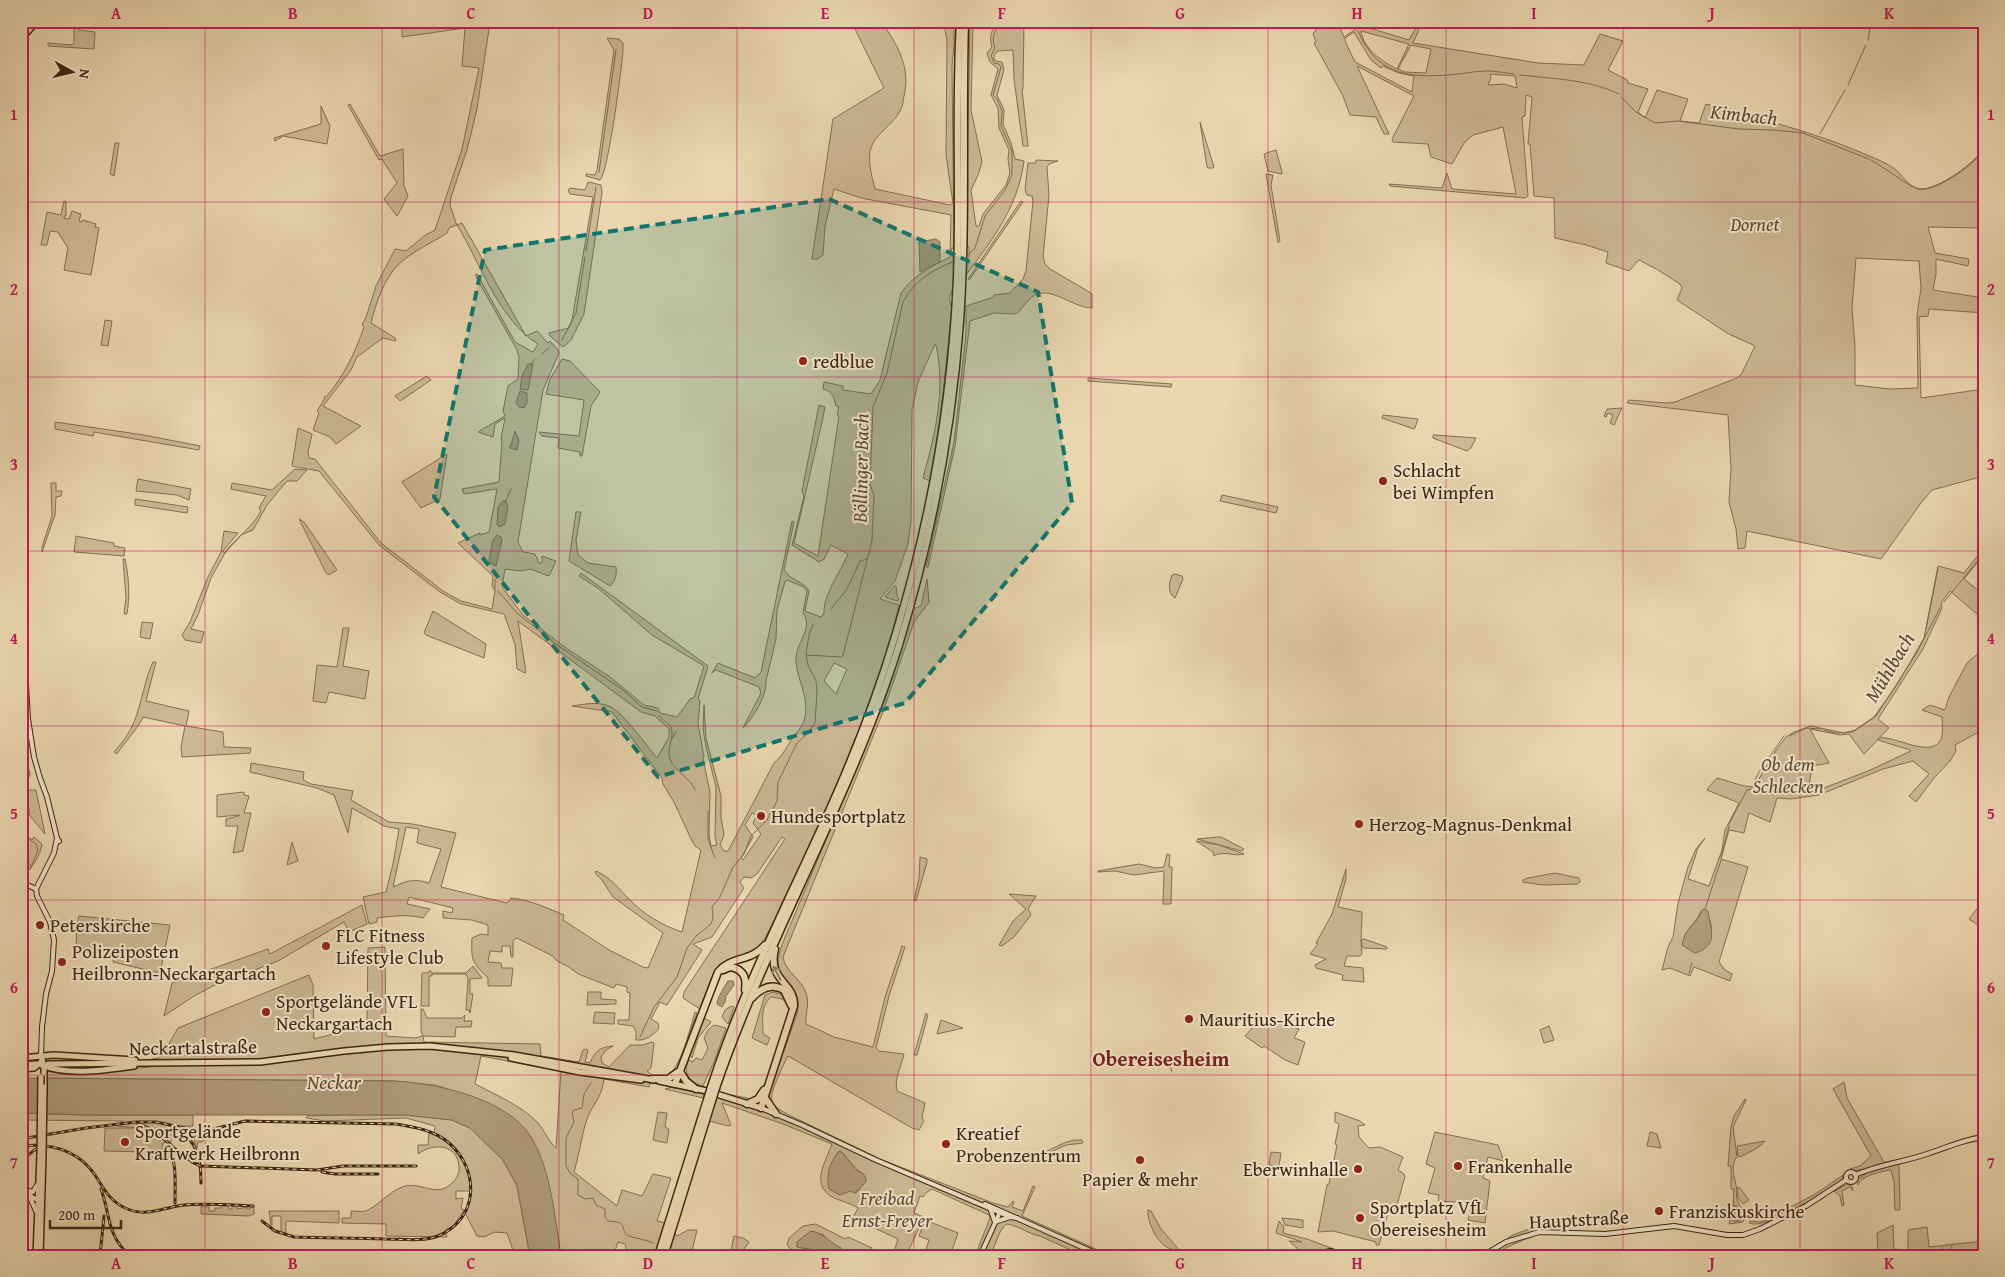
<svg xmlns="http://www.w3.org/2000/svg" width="2005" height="1277" font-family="'Gentium Book Plus',serif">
  <rect width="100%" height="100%" fill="#ead6af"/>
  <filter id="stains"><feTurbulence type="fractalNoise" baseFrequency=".004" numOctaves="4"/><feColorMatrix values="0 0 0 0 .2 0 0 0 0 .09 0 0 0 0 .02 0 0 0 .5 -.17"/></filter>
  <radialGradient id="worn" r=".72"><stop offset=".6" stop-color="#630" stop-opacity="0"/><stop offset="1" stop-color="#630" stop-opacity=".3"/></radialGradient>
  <!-- green -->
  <g fill="#ccb894" stroke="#846f52" fill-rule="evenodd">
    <polygon points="21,21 41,21 28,35 28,42 21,44"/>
    <polygon points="74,21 79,21 79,30 95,32 94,49 48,46 48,43 72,45 74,43"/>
    <path d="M402 21H496L489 23V29L477 109 467 150 451 197 450 205 456 223 457 225 462 223 526 336 537 331 548 343 550 341 558 350 559 353 543 390 518 542 523 552 535 554 539 563H542V556L556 561 549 576 530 569 521 571 505 569 502 587 523 615 566 648 610 677 644 705 658 708 660 713 677 717 691 698H694L704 666 652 635 599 589 579 576 581 573 708 666 698 699 700 700 698 724 704 756 703 759 710 792 709 834 711 846 717 845 715 837 716 787 706 747 703 729 704 705 706 738 721 796V817L724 835 720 845 724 851H728L774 763C782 756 785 750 790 742 793 737 798 732 801 727 814 704 797 683 796 660 795 643 814 629 803 613L807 591 804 587 787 580 785 582 777 610 776 639 766 681C767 696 753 718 743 728L761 693 759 687 716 670 712 673 718 663 755 678 761 672 792 521 794 522 784 570C790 580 803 581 809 591L805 611 821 617 824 613C823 595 841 571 848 554L831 545 824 559 819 562 792 545 804 496 802 491 819 405 825 407 822 422 794 543 818 556 839 416 837 415 839 407 836 406C834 398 833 391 823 389L824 382 843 386V390L871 394 880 380 901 293C913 276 931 266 950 257L951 215 861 198 834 189 825 226 823 255 818 259H812L833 119 884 88 851 21H881C897 44 911 67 904 96 903 100 903 107 900 111 893 125 874 134 870 151 868 163 872 177 875 189L950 205 953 203 946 155 947 39 943 21H954V45L952 66 954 248H952L951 254 953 256 954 287 949 298 952 309 940 421 930 481 923 478C935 434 946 391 936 345L935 344 918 382 912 410 911 522 908 544 895 581 880 599 899 605C881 686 846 764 812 839 796 874 781 909 763 942L755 952 720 964 713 974 700 1009 683 998 684 992 785 839 782 837 757 874 751 878 744 877 740 882 744 888 712 937 693 944 702 950 667 1005 660 1002 651 1019 658 1023 659 1028C653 1036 645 1041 636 1040V1032L633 1026 618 1024V1020H629L630 993 627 992V987L616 984 614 988 578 974 569 967 557 961 553 956 519 939 516 938 513 941V957H511L510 946H502V952L490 951 488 962 501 963 502 968H513L511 986H488V978C472 962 471 961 472 938L481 934 488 935V925L472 920 443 918V911L452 913 453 908 409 897 407 904 430 909 423 918C407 914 393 916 377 918V922L369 924 363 897 386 892 393 864 399 829 384 826 352 808 348 833 334 795 317 788 250 772 251 763 304 772 303 780 311 784 353 791 351 800 389 822 413 824 456 833 441 887 507 903 511 898C530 900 547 908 564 915L563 920 609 950 643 967 648 968 663 933 613 897 602 880 595 873 596 871C610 877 618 888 629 899 643 914 663 926 682 932L701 850 695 846 691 839 674 802 663 784 662 778 612 712 572 706C584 704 600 701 611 707 624 714 647 746 657 758L669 737V729L655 716 641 712 518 621 526 672 525 673 517 669 515 644 504 614 461 604 440 592 379 545 319 471 292 466 298 428 312 434 308 452 309 458 315 459 381 543 443 591 461 601 492 609 495 591 492 586 493 576 458 543 480 533V535L489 532 497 489 464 494 462 489 499 482 502 442 501 438 505 418 495 424 493 437 478 432 505 416 503 411 508 386 518 379 519 357 517 350 475 275 477 274 515 342 533 352 538 344C498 319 481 264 457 225L449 228 447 233C432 243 413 251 400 263 384 278 376 303 371 323L395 338 396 341 383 338 357 357 351 370 323 406 361 426 336 444 330 437 313 430 319 413 317 411 325 398 324 397 327 396C345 374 355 353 364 327L362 325 366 317 376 286 395 249 406 251 424 236 435 230 462 149 479 68 462 66 465 28 402 37ZM834 663 847 669 836 694 824 681ZM752 813 757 815 753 823 761 834 743 860 741 858 753 837 745 825ZM406 827 419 829 417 843 441 849 429 883C414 878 406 881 393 887Z"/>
    <path d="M970 21H973L971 110 982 162 978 175 971 190 976 226H979L983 214 1006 185 1010 173 1008 159 1009 150 999 128 998 108 991 95 998 69 990 62 987 53 992 47C989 36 991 31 998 21H1024L1023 89H1022L1028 146H1023L1014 79 1013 50 998 51C994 54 993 57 995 61L1002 62 1004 70 997 95 1004 110 1003 124 1011 143 1015 159 1024 161C1018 207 993 239 966 275L967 259 969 257V248L966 243Z"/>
    <path d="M1312 21H1337L1344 37 1356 29 1353 21H1369L1363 26 1409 40 1420 21H1423L1413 43 1538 63 1584 65 1600 34 1623 41 1608 70 1627 80 1628 83 1648 89 1638 112 1645 118 1657 90 1688 99 1680 121 1699 123 1706 104C1760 119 1815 132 1867 155 1876 159 1890 164 1897 171 1904 178 1910 188 1921 189 1939 189 1975 163 1984 148V228L1928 227 1935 253 1969 259 1968 266 1936 259V274L1933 290 1984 298V313L1929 309 1928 316 1919 317 1921 398 1984 389V476L1932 490 1921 503 1881 559 1747 531 1745 548 1738 549 1736 529 1729 502 1731 469 1728 415 1627 403 1629 400 1667 403 1675 402 1737 378 1742 373 1755 346 1727 333 1677 300 1682 288 1680 284 1658 270 1639 260 1629 271 1606 263 1608 252 1586 245 1555 238 1554 198 1534 196 1530 144H1528L1532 97 1526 95 1525 116 1522 117 1528 196 1525 198 1390 186 1389 184 1442 188 1447 173 1452 189 1516 194 1503 127 1473 135 1464 143 1452 164 1431 157 1428 144 1393 142 1392 139 1414 96 1357 66 1389 134H1384L1376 117 1350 115 1343 96 1314 43 1316 42 1313 34 1316 30ZM1361 31 1409 44 1397 69C1382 62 1363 48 1361 31ZM1354 32 1371 60 1381 68 1383 66 1399 73 1414 76 1412 92 1355 62 1345 41V38ZM1411 45 1431 49 1426 73 1405 72 1398 69ZM1490 74 1515 76 1517 88 1504 84 1488 85 1491 78ZM1856 258 1919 261 1921 288 1917 316 1918 388 1889 389 1855 385V347L1852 308Z"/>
    <path d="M607 38 619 39 623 43V50C622 67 608 174 600 180L586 176V174L595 175 597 170 614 50Z"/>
    <polygon points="350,104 380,156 403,149 404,186 408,196 397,216 384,199 397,183 382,159 379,160 348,105"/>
    <polygon points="321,106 330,126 327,144 283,136 275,141 274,138 321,124"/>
    <polygon points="1200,122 1214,167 1213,168 1208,168 1207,167"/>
    <polygon points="115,143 119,143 114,176 110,174"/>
    <polygon points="1276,150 1282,172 1282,174 1268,171 1264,154"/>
    <path d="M1036 160 1058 161 1049 164 1047 167 1049 195 1043 257 1045 264 1050 269 1091 293 1092 295V308C1070 307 1050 284 1032 297 1026 302 1022 309 1016 314L994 313 970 321 955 446 928 567H926L954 442 966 333V306L994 297V295L1010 293 1023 279 1026 271 1033 201 1032 196 1027 195 1025 190 1028 163H1036Z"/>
    <polygon points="1266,174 1273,175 1271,185 1280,241 1278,243"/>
    <polygon points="588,182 601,185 602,193 584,314 571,340 563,347 550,336 549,333 569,328 572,320 593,197 570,194 568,190 570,188 585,190"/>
    <polygon points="64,201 66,202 66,216 64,216 64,218 69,219 72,211 81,214 79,221 82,222 83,220 96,224 95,227 99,228 91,275 64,270 68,248 58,232 50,231 47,245 41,245 47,212 61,215"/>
    <polygon points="1021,201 1023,202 970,279 968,279"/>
    <polygon points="105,320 112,321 108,346 101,345"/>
    <polygon points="562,359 570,361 600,392 591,406 582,456 580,456 580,452 558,448 559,438 542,436 539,432 579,436 584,400 546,394 550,379"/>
    <polygon points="427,376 431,380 400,401 395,396"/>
    <polygon points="1088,378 1172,384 1171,387 1088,381"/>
    <polygon points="1622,408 1614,425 1610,423 1613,415 1608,413 1606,417 1604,416 1607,409"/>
    <polygon points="1383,415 1418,419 1415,428 1414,429 1382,418"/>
    <polygon points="55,422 144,435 200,446 199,450 94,432 93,436 55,429"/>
    <polygon points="1433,435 1435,435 1476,438 1471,448 1467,451 1433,438"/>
    <polygon points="447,454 440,499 421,508 402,482"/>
    <path d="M295 469 307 470 297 481H287L267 505 253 530 241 535 225 553 211 578 198 615 191 629 204 632 201 643 185 640 182 635 190 622 208 577 221 552 224 531 238 533 223 551 224 553C236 538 252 528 261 511L259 508 266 496 231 489 232 483 272 490Z"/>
    <polygon points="138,479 191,489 189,500 177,495 136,491"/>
    <polygon points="51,483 56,483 56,491 62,491 61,496 56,497 55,515 42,552 42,547 52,516"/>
    <polygon points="1222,495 1278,507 1276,513 1220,501"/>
    <polygon points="135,499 188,507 187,513 135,505"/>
    <path d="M576 512H581L576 540 578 555 588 563 616 567C617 574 615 582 610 586L569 561Z"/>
    <polygon points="299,519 304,522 337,570 329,575 326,573"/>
    <polygon points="76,536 114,543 114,546 125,548 124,556 74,552"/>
    <path d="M1984 548V567L1977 563 1964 579 1984 595V620L1950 591 1941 603 1942 608 1923 649 1878 719 1889 728 1864 754 1849 734 1840 735 1810 729 1829 763 1812 766 1808 794 1868 771 1911 751 1910 750 1878 740 1879 738C1894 735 1929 758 1940 741 1944 735 1942 723 1942 717L1922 710 1930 705 1945 710 1949 697 1967 663 1984 648V654L1981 657 1984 658V729L1955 745 1956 751 1950 761 1934 778 1916 802 1909 796 1929 774 1913 761 1883 769 1819 795 1791 799 1777 798 1770 822 1749 813 1744 833 1729 830 1721 859 1748 867 1719 962 1725 970 1732 974 1730 981 1694 967 1690 976 1670 968 1662 970 1668 947 1673 937 1678 903 1688 867 1696 849 1705 838 1698 848 1688 879 1709 886 1722 850 1725 830 1739 803 1707 790 1708 788 1717 778 1744 786 1754 787 1777 749 1786 737 1794 732 1811 726 1844 733 1855 730 1874 717 1897 685 1924 638 1938 566 1964 573ZM1701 911 1707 913C1715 928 1713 947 1695 953L1684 939C1686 928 1697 922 1701 911Z"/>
    <path d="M123 559H125C129 578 130 595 127 614H124L126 598Z"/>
    <path d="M1175 574 1182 576 1183 579 1175 598C1167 593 1169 582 1172 575Z"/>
    <path d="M927 579 929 602 914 622 883 712 783 957C785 972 801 978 806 993 810 1004 805 1013 806 1024L834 1037 873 1047 885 997 902 946 905 947 889 996 876 1048 879 1051 904 1054C901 1067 894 1079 897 1091L925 1103 922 1117 924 1121 919 1130 912 1128 788 1056C784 1064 769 1093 772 1101 775 1108 782 1111 787 1114L880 1159 993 1203 1008 1207 1013 1201 1014 1202 1012 1207 1023 1211 1033 1186 1035 1187 1022 1216 1098 1250 1117 1256H1084L1040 1236C1028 1234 1018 1225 1006 1224L1001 1230 990 1256H975L990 1218 989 1215 932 1189 927 1192 923 1197 920 1196 914 1213 924 1217 908 1252 911 1256H883L894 1252 898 1239 853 1218 858 1208C850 1203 840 1201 832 1197 810 1184 826 1161 832 1144L783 1124 722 1103 731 1125 729 1126 709 1121 717 1092 752 1099 770 1090 797 1014C803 983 780 985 778 963 778 957 780 952 781 947L885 700 913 609 921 606ZM842 1152 856 1169 865 1175 866 1181 856 1193 850 1191Z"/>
    <polygon points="894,586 896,586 897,595 899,600 897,601 885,597"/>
    <polygon points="433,611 486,644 484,658 426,635 424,633"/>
    <polygon points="142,622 153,623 150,639 140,637"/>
    <polygon points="343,628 349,628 343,666 369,671 365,699 329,692 326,703 313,701 317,665 337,667"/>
    <polygon points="21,658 25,708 21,708"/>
    <path d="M153 662H156L146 701 189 711 186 726 223 732 224 747 251 748 250 753 182 757 181 747 185 726 143 717C138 729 125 741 117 754L114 752C122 743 129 734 134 722 142 703 144 681 153 662Z"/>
    <polygon points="21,738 30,774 27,783 28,790 36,790 45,834 30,816 28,804 21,805"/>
    <polygon points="244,792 244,795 249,796 244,813 251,813 243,851 233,853 238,826 226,826 226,819 239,816 240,815 217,817 217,795"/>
    <path d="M25 816 29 821 24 827 27 830 24 834 32 840 34 837 42 844C39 861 31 866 21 879V817Z"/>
    <polygon points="1218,837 1221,837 1244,849 1242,851 1197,839"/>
    <path d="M1196 841 1219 845 1244 854C1235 857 1223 850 1214 856L1213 852Z"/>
    <polygon points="292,842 298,861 287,865"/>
    <polygon points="1167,854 1170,855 1169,867 1172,867 1171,904 1163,904 1164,871 1134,875 1115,871 1098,872 1098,871 1139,864 1155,868 1164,867"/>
    <polygon points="920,857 927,859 927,862 916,901 914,900 919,878"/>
    <path d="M1346 869V879L1338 907 1362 912C1362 928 1360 939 1362 954L1360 956H1347L1344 966 1363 968 1364 982 1342 980 1343 975 1316 968 1315 965 1326 959 1310 954 1318 944 1316 943 1332 914Z"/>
    <polygon points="1555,873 1579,878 1580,882 1577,884 1543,885 1523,882 1523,880 1528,878"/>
    <polygon points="1009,894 1036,896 1028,909 1031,915 1014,937 1002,946 999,945 1013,921 1026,909"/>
    <polygon points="1984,900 1984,929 1969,919"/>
    <polygon points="362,905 367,924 349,932 344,922 278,961 215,985 194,996 164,1016 172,983 268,949 270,954"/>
    <polygon points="79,916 170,925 160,973 113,962 114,953 78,948 76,946 77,926"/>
    <polygon points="1364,939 1387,947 1387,949 1363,948 1361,940"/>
    <path d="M385 947 386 1036 415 1038 423 1036 421 1031V1009H423L427 1018H462L465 1015 464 1021H472L471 1027H456L455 1037 423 1036 424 1042 540 1044 541 1056 579 1062 583 1050 586 1049 588 1050 585 1062 590 1063C595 1051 600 1047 613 1046L606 1050 601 1057 602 1063 609 1067 630 1045H643L652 1042 654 1043 651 1068 647 1071 652 1075 649 1087 604 1079C602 1099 591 1105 586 1122 581 1138 579 1156 574 1172L617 1206 622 1190 642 1196 653 1174 671 1178 657 1221 666 1223 677 1236 688 1230H697L692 1251 696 1256H628L625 1244 618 1242 613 1256H561L553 1207 538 1150 479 1099 435 1085 393 1081 43 1078V1071H106L151 1067 152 1059 159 1058 168 1048 177 1045H168L178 1028 309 975 313 985 314 1039 333 1034 339 1029 340 1024 346 1027H364L367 1021 368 948ZM481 1056 561 1071 556 1148C548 1141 545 1131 538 1123 522 1106 496 1095 475 1084Z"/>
    <polygon points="473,966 482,978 470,979 470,994 473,994 470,1013 469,1010 466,1010 468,978 466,974 432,974 432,976 429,976 429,1006 421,1006 422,973 428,973 429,971 431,971 431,973 466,973"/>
    <polygon points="588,992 601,992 601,999 616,1000 616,1004 587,1005"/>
    <path d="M773 992 781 994 787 1003 782 999 771 997C760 1006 763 1022 763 1034L770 1038 767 1045 752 1038 765 995Z"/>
    <polygon points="731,1006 734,1007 728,1024 722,1017 725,1010"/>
    <polygon points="595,1012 615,1013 614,1024 593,1023"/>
    <path d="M695 1012 697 1013 677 1069 668 1077 667 1076C681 1068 690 1028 695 1012Z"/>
    <polygon points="926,1013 928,1015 917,1055 914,1055"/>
    <polygon points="1268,1016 1299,1029 1294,1038 1305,1042 1298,1065 1285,1060 1264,1046 1262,1048 1245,1036 1254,1026"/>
    <polygon points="706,1019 711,1022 698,1038 692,1058 690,1055 703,1020"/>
    <polygon points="941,1020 963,1028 937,1034"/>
    <path d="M714 1025 726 1028 714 1062 703 1086C690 1083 682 1072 689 1060L693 1062 696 1058 702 1060 708 1048 704 1038 708 1030Z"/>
    <polygon points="1549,1026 1554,1040 1544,1043 1540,1030"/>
    <path d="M1844 1082 1847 1098 1884 1162H1887L1922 1154 1974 1136 1984 1135V1140C1955 1143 1927 1157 1899 1164L1900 1210H1895L1894 1182 1891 1170C1881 1171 1861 1176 1858 1185V1179L1866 1174 1862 1169 1854 1171 1850 1169 1860 1166 1871 1156 1833 1089Z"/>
    <polygon points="673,1087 703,1094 704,1095 703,1098 665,1089"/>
    <path d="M1745 1099 1746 1100 1733 1127 1737 1157C1729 1167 1736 1180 1737 1191 1737 1193 1736 1197 1737 1199 1739 1206 1744 1210 1745 1218L1743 1222 1729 1224 1730 1219 1736 1222 1743 1218 1737 1206H1733L1734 1189H1731V1166H1728L1731 1127 1734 1116Z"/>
    <polygon points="658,1112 667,1113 665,1127 669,1129 667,1143 653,1140"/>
    <polygon points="1335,1112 1360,1121 1365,1125 1358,1126 1359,1137 1369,1148 1380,1147 1403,1157 1398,1170 1403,1173 1405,1176 1396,1209 1388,1213 1379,1245 1376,1245 1376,1242 1333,1231 1318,1232 1327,1185 1329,1184 1337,1145 1335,1144 1339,1124 1335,1122"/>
    <polygon points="21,1113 86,1115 193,1115 193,1126 180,1126 174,1132 171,1132 171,1145 159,1135 166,1142 163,1143 163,1156 171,1156 172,1161 154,1161 153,1157 148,1157 147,1152 104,1151 105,1128 139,1128 116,1126 123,1121 21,1120"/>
    <path d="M342 1115H406L452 1120 470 1128 503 1160 517 1186 530 1256H515L507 1233 495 1232 484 1237 477 1236 465 1213 470 1202 472 1191H456V1199L463 1198 461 1208 464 1210 454 1225 445 1230 447 1237 386 1236V1224L342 1223V1218H351V1211C356 1211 362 1212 366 1211 379 1205 389 1192 402 1187 419 1180 437 1199 452 1183 456 1180 459 1174 459 1170 460 1144 434 1142 418 1154V1145H428L429 1133 434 1134 435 1126 406 1118 325 1121 306 1118 307 1116Z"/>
    <path d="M197 1131H209L202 1142H198L197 1148 196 1147C194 1142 193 1136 197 1131Z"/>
    <polygon points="1435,1132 1498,1145 1504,1161 1488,1157 1483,1178 1490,1181 1485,1223 1468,1220 1472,1203 1438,1201 1439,1195 1428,1193 1435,1168 1426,1164"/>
    <polygon points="1650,1132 1657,1134 1661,1148 1647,1146"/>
    <polygon points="1074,1140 1082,1140 1083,1143 1066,1145 1040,1157 1042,1150 1045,1152 1064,1143"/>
    <path d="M1765 1141C1760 1148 1748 1153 1740 1157L1738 1156 1737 1146Z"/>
    <polygon points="1271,1152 1281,1153 1279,1166 1269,1165"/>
    <path d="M1843 1175 1842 1180C1825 1191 1767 1231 1749 1223L1750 1221 1760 1222 1767 1220 1817 1193Z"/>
    <polygon points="1847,1184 1852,1186 1853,1191 1850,1187 1842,1191 1844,1205 1842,1206 1840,1196 1834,1191"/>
    <polygon points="1739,1187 1749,1200 1743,1204 1738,1198 1737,1188"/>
    <polygon points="201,1206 206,1208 206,1206 209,1206 209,1211 215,1211 215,1208 221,1208 221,1206 228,1206 229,1209 232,1209 232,1206 237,1206 237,1209 247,1207 247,1209 250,1209 251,1207 254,1207 254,1214 249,1216 201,1214"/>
    <path d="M1148 1210 1151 1211 1161 1229 1181 1252C1176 1250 1169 1249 1165 1246 1156 1240 1147 1221 1148 1210Z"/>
    <polygon points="269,1211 339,1211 339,1223 286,1221 286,1234 281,1232 281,1216 272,1216 272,1225 271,1225"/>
    <polygon points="1282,1218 1303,1220 1303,1228 1285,1225"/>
    <polygon points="925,1220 958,1233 950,1256 924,1256 929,1240 919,1236"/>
    <polygon points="1279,1221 1284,1227 1283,1233 1307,1239 1353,1256 1295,1256 1299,1250 1289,1241 1302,1242 1276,1233"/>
    <polygon points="816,1224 845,1239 848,1237 872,1248 869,1256 841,1256 841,1248 828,1241 824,1235 811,1231 797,1242 797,1247 816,1250 820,1253 820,1256 798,1256 787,1245 789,1238 803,1226"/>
    <polygon points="1893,1225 1894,1249 1908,1250 1908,1230 1927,1227 1929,1247 1984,1241 1984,1256 1878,1256 1877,1233"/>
    <path d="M1532 1228V1237C1514 1242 1496 1256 1478 1256L1513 1235Z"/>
    <polygon points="734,1236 743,1238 749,1242 739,1256 730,1256"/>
  </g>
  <!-- water -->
  <g fill="#af9a79" stroke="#816c4f">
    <polygon points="936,239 940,242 940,262 920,272 919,242"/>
    <polygon points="528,364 533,364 528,390 520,389 522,376"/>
    <polygon points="520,391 527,393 527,403 524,408 519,407 516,403"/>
    <polygon points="515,431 519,440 517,450 510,448"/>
    <polygon points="503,501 506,501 508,506 505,524 500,527 497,525 498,507"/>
    <polygon points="497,535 501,537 502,540 496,566 490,563 489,560 493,540"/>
    <path d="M1703 909 1708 911C1710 929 1720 945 1695 953L1682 945 1685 934 1697 920Z"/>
    <path d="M728 981H733L734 985 726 996 725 1002 722 1007 717 1004C718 996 723 989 728 981Z"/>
    <path d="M21 1078 393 1081C436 1083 507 1098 531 1137 551 1169 555 1219 561 1256H530L517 1186 503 1160 470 1128 452 1120 406 1115H86L21 1113Z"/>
    <path d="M839 1151 842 1152 856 1169 866 1178V1181L856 1193 850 1191 840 1195 829 1189C826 1175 829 1163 839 1151Z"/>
    <polygon points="1734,1206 1737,1206 1743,1215 1740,1221 1736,1221 1732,1216"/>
    <path d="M811 1231C824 1233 830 1243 841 1248V1256H820L816 1250 797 1247V1242Z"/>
  </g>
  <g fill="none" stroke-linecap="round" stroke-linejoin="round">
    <!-- stream -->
    <g stroke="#816c4f" stroke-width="1">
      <polyline points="1354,21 1356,28"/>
      <polyline points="617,24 617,21"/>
      <path d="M1358 31C1377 74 1405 78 1449 75 1462 74 1475 71 1487 71 1496 71 1505 73 1514 74"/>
      <polyline points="1868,40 1871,21"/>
      <path d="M1520 75C1553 79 1588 79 1619 94"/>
      <polyline points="1848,85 1866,45"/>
      <polyline points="1621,97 1636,112 1655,123 1678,121 1739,129 1774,130 1803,133 1869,159"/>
      <polyline points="1820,134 1845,90"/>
      <path d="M1871 160C1882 166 1910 187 1918 189 1935 193 1975 164 1984 150"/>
      <polyline points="599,172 616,50"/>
      <polyline points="586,251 596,187"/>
      <path d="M966 257 975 248 985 216 1005 190 1012 175V151L1001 126 1002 111 997 99 993 95 1001 67 999 64 994 63 991 56 995 48C990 36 996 31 1001 21"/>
      <polyline points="562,340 576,313 585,257"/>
      <polyline points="542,354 549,348"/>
      <polyline points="531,364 535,359"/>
      <polyline points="505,502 511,489"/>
      <polyline points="495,579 495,589"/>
      <polyline points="498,591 518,614 560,647 623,690 642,707 657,711"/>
      <polyline points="1944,602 1980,558"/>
      <polyline points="831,609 847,589 860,561 867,559"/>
      <polyline points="1926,629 1938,569"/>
      <polyline points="806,654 809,635 813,624"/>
      <path d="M659 716C662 720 669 723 671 727 675 738 666 748 670 759 675 772 690 777 695 790"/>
      <polyline points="1824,730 1836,733 1853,732 1876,716 1916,654 1940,608"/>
      <polyline points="1790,736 1806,728 1821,729"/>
      <polyline points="672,739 676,731"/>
      <polyline points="1753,784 1759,772 1784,736"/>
      <polyline points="708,811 708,839 715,858"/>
      <polyline points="21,833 36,844 38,850 31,868 21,877"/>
      <polyline points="21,850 24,853 21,856"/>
      <polyline points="1721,858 1730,822 1747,790 1751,789"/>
      <polyline points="21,862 30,864 31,866"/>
      <polyline points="1705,909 1721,860"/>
      <polyline points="1689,973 1692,963"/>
      <path d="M640 1037 654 1007 677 977 687 948 696 936 711 924 713 918 712 907 720 897 733 867 744 854 751 836 767 820 777 801 778 782 797 743 808 733 815 723 817 691 816 681 808 665 806 655 842 657 843 655 872 541 874 495 870 485 873 407 887 373 903 302C914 281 933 269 955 261"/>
      <polyline points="1169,1061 1172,1072"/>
      <path d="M591 1083 584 1094 582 1108 574 1110 572 1113 574 1122 566 1138V1166L570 1173 578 1179V1195L585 1199 593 1198 596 1205 605 1209V1217L608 1221C611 1222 617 1221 620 1223 625 1226 622 1233 629 1236 637 1239 645 1239 653 1243"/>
      <polyline points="1942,1247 1947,1256"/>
      <polyline points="679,1251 685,1256"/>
      <polyline points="1947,1255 1953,1244"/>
      <polyline points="1909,1256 1911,1252 1916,1256"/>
    </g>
    <defs>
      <g id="secondary">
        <polyline points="21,652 25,667 28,719 34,757 40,778 47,797 57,838"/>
        <polyline points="21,882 36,889"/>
        <polyline points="41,1056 42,1027 46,994 52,971 54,940 50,922 37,896 36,889 54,853 57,838 59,841 57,842"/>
        <polyline points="761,1108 802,1125 876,1160 1010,1217 1017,1218"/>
        <circle cx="1851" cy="1177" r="5"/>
        <path d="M1855 1175C1878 1165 1903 1162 1927 1154 1946 1148 1964 1139 1984 1137"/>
        <polyline points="21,1185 33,1198 39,1200"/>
        <polyline points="26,1190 33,1192 37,1185"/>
        <polyline points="29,1195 36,1211"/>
        <polyline points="985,1204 1102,1256"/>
        <polyline points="990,1208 995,1222"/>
        <polyline points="995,1222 1010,1217"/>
        <polyline points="980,1256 1000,1212"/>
        <polyline points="1307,1256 1330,1251 1350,1256"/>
        <polyline points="1482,1256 1506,1242 1539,1232 1605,1234 1674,1226 1727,1235 1743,1235 1760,1229 1806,1206 1846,1180"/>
      </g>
      <g id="primary">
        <polyline points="21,39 37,21"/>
        <polyline points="41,1056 44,1066 44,1087"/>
        <polyline points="21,1058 54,1055 135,1060"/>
        <polyline points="511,1058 580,1072 641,1080"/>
        <polyline points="48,1064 260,1062 344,1051 388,1047 430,1046 514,1055 654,1080"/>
        <polyline points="21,1065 36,1064"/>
        <path d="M41 1065C69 1076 105 1070 134 1066"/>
        <polyline points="21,1069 34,1068 41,1062"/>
        <polyline points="659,1081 707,1091 761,1108"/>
        <polyline points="36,1256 40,1155"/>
        <polyline points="40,1256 43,1155"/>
      </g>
      <g id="motorway">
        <path d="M723 970 730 967C743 969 747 977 745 990"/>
        <path d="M752 998C761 988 772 983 784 990L791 1005"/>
        <polyline points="681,1073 686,1081 696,1089"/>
        <polyline points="652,1079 668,1079 678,1072"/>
        <path d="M675 1084 718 972C731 956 751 962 765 945"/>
        <path d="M711 1087C742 991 788 902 829 811 855 753 878 694 896 633 931 518 952 398 957 277 960 192 955 107 960 21"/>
        <path d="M716 1088C768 937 851 798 899 645 931 540 952 432 960 322 967 222 962 122 965 21"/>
        <polyline points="765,1098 776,1114"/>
        <polyline points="747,1104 758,1099 764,1090"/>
        <path d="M761 1108 794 1006C795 982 767 981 775 949"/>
      </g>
    </defs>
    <!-- secondary casing -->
    <use href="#secondary" stroke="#3c2611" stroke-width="6"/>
    <!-- primary casing -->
    <use href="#primary" stroke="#3c2611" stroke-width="8"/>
    <!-- motorway casing -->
    <use href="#motorway" stroke="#3c2611" stroke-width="9"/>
    <!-- secondary -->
    <use href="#secondary" stroke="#f1e4cb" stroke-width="4"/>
    <!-- primary -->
    <use href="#primary" stroke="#ead6af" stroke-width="5"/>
    <!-- motorway -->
    <use href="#motorway" stroke="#ead6af" stroke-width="6"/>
    <defs>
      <g id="rail">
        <path d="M138 1124C165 1131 175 1157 201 1166L317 1170 343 1166H416"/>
        <path d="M176 1129C198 1140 201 1161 201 1183"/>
        <path d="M21 1139 86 1128 136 1122H156L194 1130H210L245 1121 396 1124C414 1127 434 1130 449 1143 480 1170 479 1219 438 1236 422 1242 402 1239 385 1239 355 1238 324 1238 294 1237L275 1231 262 1221"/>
        <path d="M21 1146C50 1143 77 1149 95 1175 103 1188 110 1201 125 1208 146 1218 164 1207 184 1205 207 1203 230 1205 253 1206"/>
        <path d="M169 1147C177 1165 175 1184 175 1203"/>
        <polyline points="21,1162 33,1151 43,1145"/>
        <polyline points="322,1172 335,1174 378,1174"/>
        <path d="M101 1189C111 1217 106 1234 130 1256"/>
        <polyline points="100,1256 104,1216"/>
      </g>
    </defs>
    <!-- rail casing -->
    <use href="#rail" stroke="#3c2611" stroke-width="3"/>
    <!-- rail -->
    <use href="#rail" stroke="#f1e4cb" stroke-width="1" stroke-dasharray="4" stroke-linecap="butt"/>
    <defs>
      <g id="primary-bridge">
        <polyline points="40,1155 41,1076"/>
        <polyline points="43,1155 44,1087"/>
      </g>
      <g id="motorway-bridge">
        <polyline points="658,1256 711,1087"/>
        <polyline points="664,1256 716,1088"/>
      </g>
    </defs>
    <!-- primary-bridge casing -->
    <use href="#primary-bridge" stroke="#3c2611" stroke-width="8" stroke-linecap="butt"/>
    <!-- motorway-bridge casing -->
    <use href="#motorway-bridge" stroke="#3c2611" stroke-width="9" stroke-linecap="butt"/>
    <!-- primary-bridge -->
    <use href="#primary-bridge" stroke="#ead6af" stroke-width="5"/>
    <!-- motorway-bridge -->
    <use href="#motorway-bridge" stroke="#ead6af" stroke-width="6"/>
  </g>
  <!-- one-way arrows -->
  <defs><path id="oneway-shaft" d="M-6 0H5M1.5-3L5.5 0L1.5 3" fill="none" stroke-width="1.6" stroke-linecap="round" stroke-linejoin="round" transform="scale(1.25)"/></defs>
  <use stroke="#937e60" href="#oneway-shaft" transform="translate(777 973) rotate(-117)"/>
  <!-- marked area -->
  <path fill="#0f766e" fill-opacity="0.2" stroke="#0f766e" stroke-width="4" stroke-dasharray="10 6" stroke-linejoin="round" d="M829 199 1038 292 1072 503 905 703 658 777 434 497 485 250Z"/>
  <!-- grid -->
  <path fill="none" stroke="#c2185b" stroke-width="1" stroke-opacity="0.55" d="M205 21V1256M382 21V1256M559 21V1256M737 21V1256M914 21V1256M1091 21V1256M1268 21V1256M1446 21V1256M1623 21V1256M1800 21V1256M21 202H1984M21 377H1984M21 551H1984M21 726H1984M21 900H1984M21 1075H1984"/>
  <!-- markers -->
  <g fill="#8f2418" stroke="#f1e4cb" stroke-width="2">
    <circle cx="803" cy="361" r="5"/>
    <circle cx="1383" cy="481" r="5"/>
    <circle cx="761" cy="816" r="5"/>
    <circle cx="1359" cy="824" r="5"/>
    <circle cx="40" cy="925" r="5"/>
    <circle cx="326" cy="946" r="5"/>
    <circle cx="62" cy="962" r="5"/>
    <circle cx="266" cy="1012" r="5"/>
    <circle cx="1189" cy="1019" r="5"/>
    <circle cx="125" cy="1142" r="5"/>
    <circle cx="946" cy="1144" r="5"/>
    <circle cx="1140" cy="1160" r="5"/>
    <circle cx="1458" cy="1166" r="5"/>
    <circle cx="1358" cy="1169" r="5"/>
    <circle cx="1659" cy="1211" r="5"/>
    <circle cx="1360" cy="1218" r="5"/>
  </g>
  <g text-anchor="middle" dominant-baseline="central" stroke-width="4" stroke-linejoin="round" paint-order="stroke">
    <!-- park labels -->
    <g font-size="19" font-style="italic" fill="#604a32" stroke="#f1e4cb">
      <text x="1755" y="224">Dornet</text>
      <text x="1788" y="764">Ob dem<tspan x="1788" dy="22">Schlecken</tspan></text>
      <text x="887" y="1198">Freibad<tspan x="887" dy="22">Ernst-Freyer</tspan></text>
    </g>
    <!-- poi labels -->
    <g font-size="19" fill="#3c2611" stroke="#f1e4cb" text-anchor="start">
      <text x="813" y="361">redblue</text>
      <text x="1393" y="470">Schlacht<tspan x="1393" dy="22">bei Wimpfen</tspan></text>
      <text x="771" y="816">Hundesportplatz</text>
      <text x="1369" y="824">Herzog-Magnus-Denkmal</text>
      <text x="50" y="925">Peterskirche</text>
      <text x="336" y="935">FLC Fitness<tspan x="336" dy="22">Lifestyle Club</tspan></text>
      <text x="72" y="951">Polizeiposten<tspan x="72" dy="22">Heilbronn-Neckargartach</tspan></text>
      <text x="276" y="1001">Sportgelände VFL<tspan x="276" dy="22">Neckargartach</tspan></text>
      <text x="1199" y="1019">Mauritius-Kirche</text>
      <text x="135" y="1131">Sportgelände<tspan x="135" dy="22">Kraftwerk Heilbronn</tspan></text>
      <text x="956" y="1133">Kreatief<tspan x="956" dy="22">Probenzentrum</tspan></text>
      <text x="1468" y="1166">Frankenhalle</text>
      <text x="1348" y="1169" text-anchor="end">Eberwinhalle</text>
      <text x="1140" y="1179" text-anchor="middle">Papier &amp; mehr</text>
      <text x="1370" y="1207">Sportplatz VfL<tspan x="1370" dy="22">Obereisesheim</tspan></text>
      <text x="1669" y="1211">Franziskuskirche</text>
    </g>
    <!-- street labels -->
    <g font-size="19" fill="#3c2611" stroke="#f1e4cb">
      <text transform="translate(193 1047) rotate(-1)">Neckartalstraße</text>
      <text transform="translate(1579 1219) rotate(-3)">Hauptstraße</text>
    </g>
    <!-- water labels -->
    <g font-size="20" font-style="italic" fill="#5e4930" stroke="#f1e4cb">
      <text transform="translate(1744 114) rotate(6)">Kimbach</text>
      <text transform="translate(860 468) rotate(-89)">Böllinger Bach</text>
      <text transform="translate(1889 667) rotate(-59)">Mühlbach</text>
      <text x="334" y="1081">Neckar</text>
    </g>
    <!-- quarter labels -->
    <g font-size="21" font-weight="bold" fill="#7a1f14" stroke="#f1e4cb">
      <text x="1161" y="1058">Obereisesheim</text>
    </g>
  </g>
  <!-- margin -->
  <rect width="2005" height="1277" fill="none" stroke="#ead6af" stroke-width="55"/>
  <!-- north arrow -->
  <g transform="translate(72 72) rotate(98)" stroke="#f1e4cb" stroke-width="4" paint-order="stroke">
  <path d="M0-4L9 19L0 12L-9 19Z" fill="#3c2611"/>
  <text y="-8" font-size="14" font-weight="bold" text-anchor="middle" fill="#3c2611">N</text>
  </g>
  <!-- scale -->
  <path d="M50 1220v8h71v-8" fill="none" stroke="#3c2611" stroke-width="2.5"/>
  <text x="58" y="1220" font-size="15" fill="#3c2611" stroke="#f1e4cb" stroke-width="4" paint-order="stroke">200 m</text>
  <rect x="28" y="28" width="1950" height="1222" fill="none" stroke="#c2185b" stroke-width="2"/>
  <g font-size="16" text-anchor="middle" font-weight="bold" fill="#c2185b">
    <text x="116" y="19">A</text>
    <text x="293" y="19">B</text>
    <text x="471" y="19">C</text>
    <text x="648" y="19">D</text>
    <text x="825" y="19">E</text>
    <text x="1002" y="19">F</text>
    <text x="1180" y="19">G</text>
    <text x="1357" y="19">H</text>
    <text x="1534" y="19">I</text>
    <text x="1712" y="19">J</text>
    <text x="1889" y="19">K</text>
    <text x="14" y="120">1</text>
    <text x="1991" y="120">1</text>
    <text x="14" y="295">2</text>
    <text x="1991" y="295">2</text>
    <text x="14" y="470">3</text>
    <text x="1991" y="470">3</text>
    <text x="14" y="644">4</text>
    <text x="1991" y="644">4</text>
    <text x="14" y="819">5</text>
    <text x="1991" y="819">5</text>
    <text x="14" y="993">6</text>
    <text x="1991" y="993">6</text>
    <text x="14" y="1168">7</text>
    <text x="1991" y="1168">7</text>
    <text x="116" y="1269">A</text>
    <text x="293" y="1269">B</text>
    <text x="471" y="1269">C</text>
    <text x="648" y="1269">D</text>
    <text x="825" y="1269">E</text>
    <text x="1002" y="1269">F</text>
    <text x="1180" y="1269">G</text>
    <text x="1357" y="1269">H</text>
    <text x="1534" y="1269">I</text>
    <text x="1712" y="1269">J</text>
    <text x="1889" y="1269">K</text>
  </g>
  <rect width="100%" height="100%" filter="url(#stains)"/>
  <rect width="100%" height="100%" fill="url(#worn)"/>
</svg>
